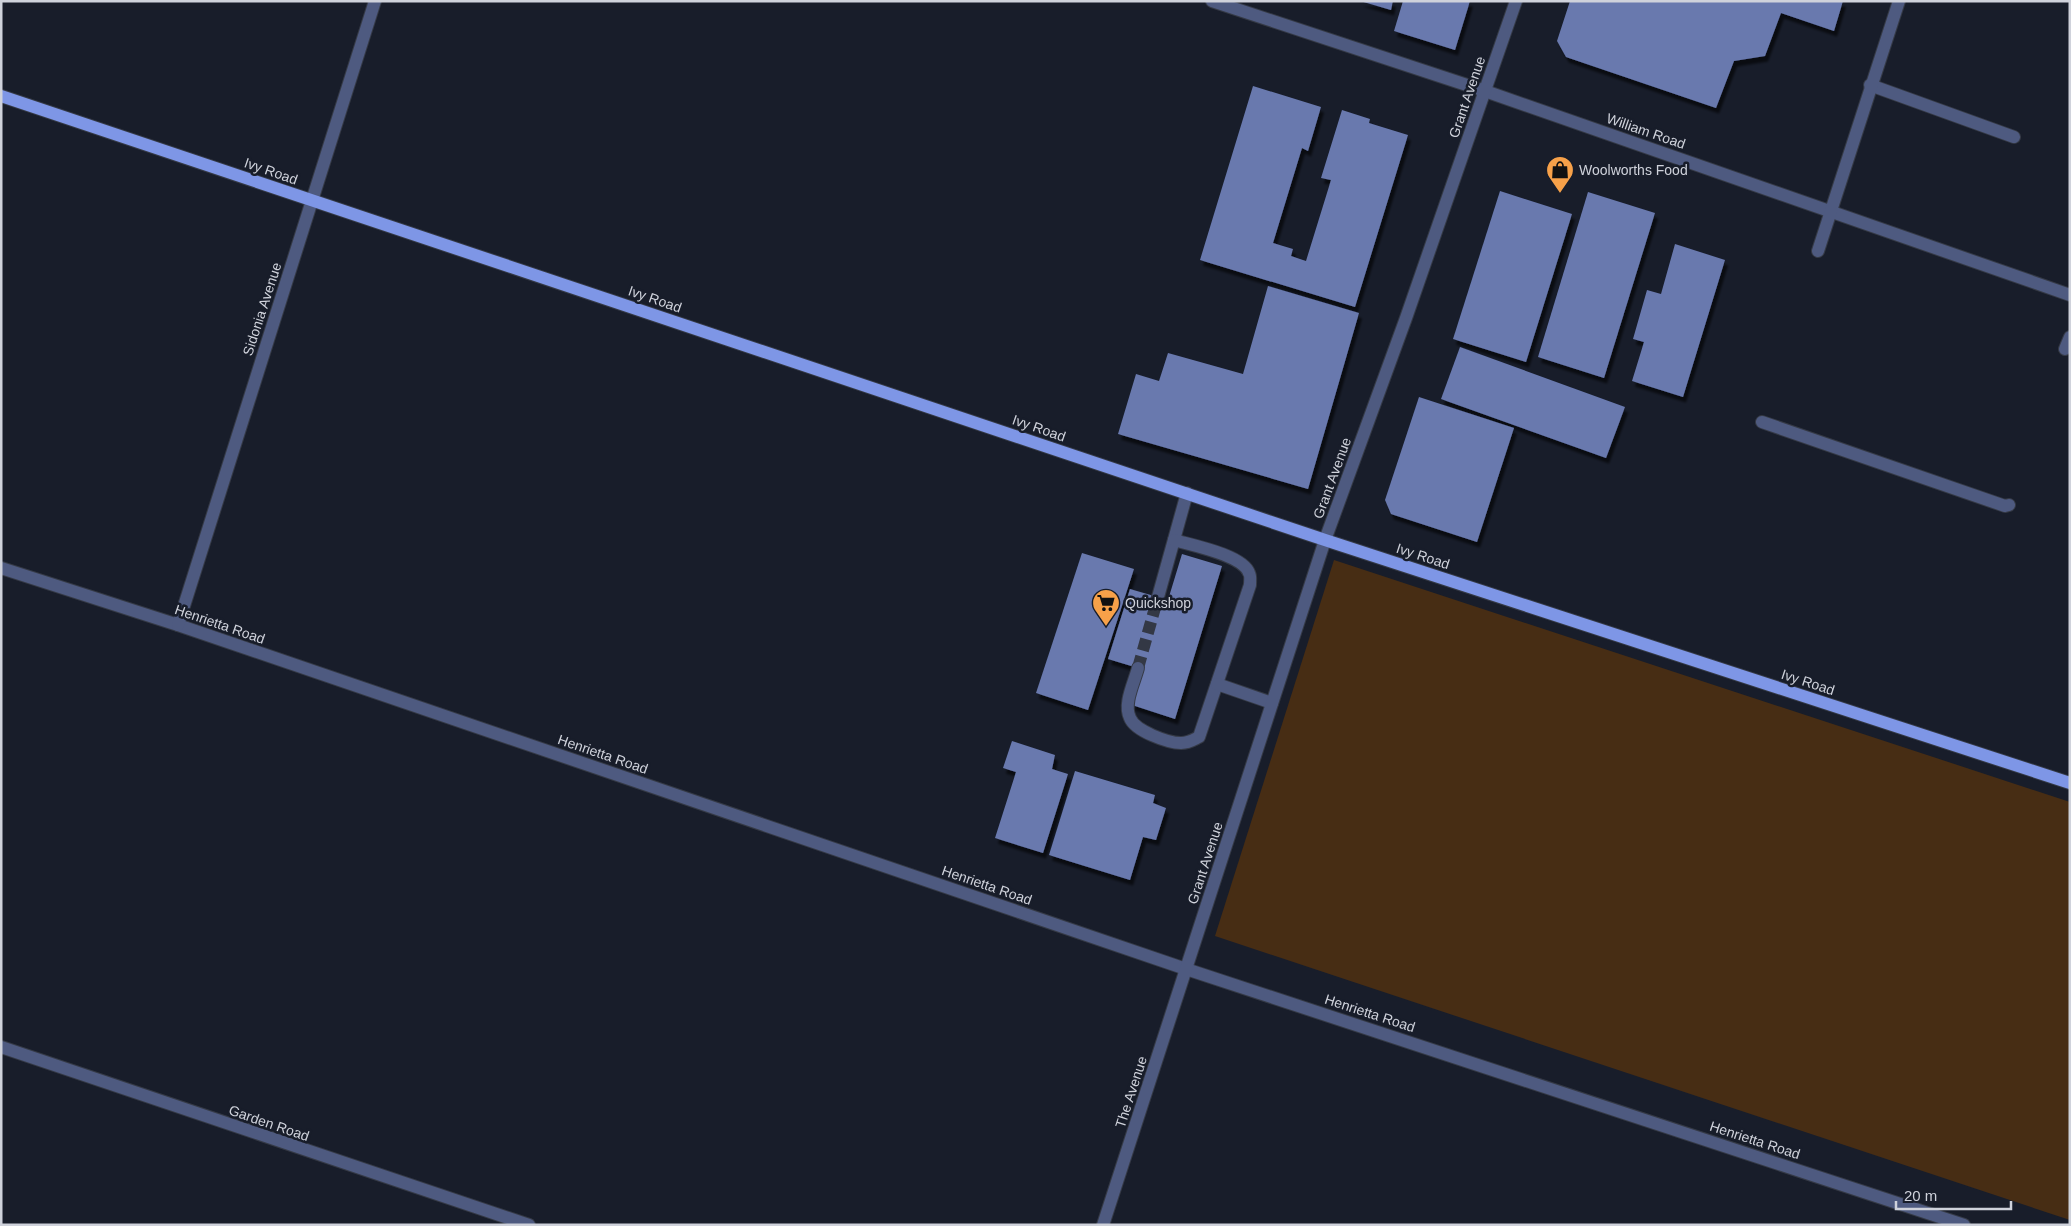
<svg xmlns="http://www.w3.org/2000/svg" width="2071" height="1226" font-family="Helvetica,sans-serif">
  <defs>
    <filter id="shadow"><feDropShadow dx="3" dy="5.5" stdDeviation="1" flood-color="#0009"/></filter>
  </defs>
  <rect width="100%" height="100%" fill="#181d2a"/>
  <!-- green -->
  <polygon fill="#472d14" points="1334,560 2070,802 2070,1220 1215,936"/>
  <!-- building -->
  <g fill="#6979ae" filter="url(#shadow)">
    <polygon points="1360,1 1393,1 1391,10"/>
    <polygon points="1403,1 1470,1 1455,50 1394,31"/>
    <polygon points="1570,1 1843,1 1834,31 1781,13 1765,56 1734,61 1716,108 1566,57 1557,41"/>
    <polygon points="1253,86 1321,107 1308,151 1302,148 1273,243 1293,249 1291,256 1306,261 1331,180 1321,178 1342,110 1370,119 1369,123 1408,135 1355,307 1200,260"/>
    <polygon points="1500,191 1572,214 1526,362 1453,339"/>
    <polygon points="1588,192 1655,213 1604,378 1538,357"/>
    <polygon points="1675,244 1725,260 1683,397 1632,381 1644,342 1633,339 1647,290 1661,294"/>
    <polygon points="1268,286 1359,313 1308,489 1118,434 1136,374 1159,381 1168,353 1243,374"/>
    <polygon points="1460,347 1625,407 1606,458 1441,399"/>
    <polygon points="1419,397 1514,428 1477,542 1391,514 1385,500"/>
    <polygon points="1082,553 1134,569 1088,710 1036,693"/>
    <polygon points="1182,554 1222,566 1175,719 1132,705 1138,668 1108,659 1130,589 1168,600"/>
    <polygon points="1012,741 1055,755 1052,769 1068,774 1043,853 995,838 1016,772 1003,768"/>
    <polygon points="1075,771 1155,795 1153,803 1166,808 1156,840 1143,837 1130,880 1049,855"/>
  </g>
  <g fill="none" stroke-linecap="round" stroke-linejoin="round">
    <!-- minor-tunnel -->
    <polyline stroke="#333845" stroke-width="12" stroke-dasharray="12 6" stroke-linecap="butt" points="1138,668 1158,597"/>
    <defs>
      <g id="minor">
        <polyline points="1212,1 1485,91 2070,295"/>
        <polyline points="1870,85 2014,137"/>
        <polyline points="1818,251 1899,1"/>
        <polyline points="2065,349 2070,337"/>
        <polyline points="1762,422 2005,506 2009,505"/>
        <polyline points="1,568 178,625 1186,969 1964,1225"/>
        <polyline points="1158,597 1187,493"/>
        <polyline points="178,625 375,1"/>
        <path d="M1138 668C1134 683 1123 704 1130 718 1135 731 1168 743 1181 743 1189 743 1193 740 1199 737L1250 585C1250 581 1251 576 1249 573 1243 555 1191 545 1174 540"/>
        <polyline points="1217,684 1272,703"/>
        <polyline points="1,1047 529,1225"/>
        <polyline points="1103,1225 1325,540 1406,318 1516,1"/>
      </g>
      <polyline id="major" points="1,96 1325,540 2070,783"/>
    </defs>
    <!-- minor casing -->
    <use href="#minor" stroke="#353a46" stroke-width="14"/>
    <!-- major casing -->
    <use href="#major" stroke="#353a46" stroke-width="14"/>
    <!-- minor -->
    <use href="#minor" stroke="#4e5a80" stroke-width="12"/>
    <!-- major -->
    <use href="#major" stroke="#7e96e6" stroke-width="12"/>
  </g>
  <!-- icons -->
  <defs>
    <symbol id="shop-pin" viewBox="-11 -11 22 30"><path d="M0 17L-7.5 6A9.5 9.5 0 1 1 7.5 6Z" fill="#f7a149" stroke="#181d2a"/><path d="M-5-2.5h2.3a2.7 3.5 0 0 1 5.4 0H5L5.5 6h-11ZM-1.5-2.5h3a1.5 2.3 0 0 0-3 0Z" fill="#111"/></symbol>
    <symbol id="supermarket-pin" viewBox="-11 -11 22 30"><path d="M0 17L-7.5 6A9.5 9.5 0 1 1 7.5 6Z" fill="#f7a149" stroke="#181d2a"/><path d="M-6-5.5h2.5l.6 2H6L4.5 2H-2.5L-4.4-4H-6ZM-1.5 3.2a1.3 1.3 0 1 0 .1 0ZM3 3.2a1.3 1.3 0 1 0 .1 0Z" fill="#111"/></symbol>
  </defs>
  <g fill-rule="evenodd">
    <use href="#shop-pin" x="1544" y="154" width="32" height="43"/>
    <use href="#supermarket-pin" x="1090" y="587" width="32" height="43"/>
  </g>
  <g text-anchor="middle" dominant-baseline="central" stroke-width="5" stroke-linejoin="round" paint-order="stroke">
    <!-- street labels -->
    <g font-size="14" fill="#cfd2db" stroke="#181d2a">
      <text transform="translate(1467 97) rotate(-71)">Grant Avenue</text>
      <text transform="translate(1646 131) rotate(19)">William Road</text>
      <text transform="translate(271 171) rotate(19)">Ivy Road</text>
      <text transform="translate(655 299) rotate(19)">Ivy Road</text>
      <text transform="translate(262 309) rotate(-72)">Sidonia Avenue</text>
      <text transform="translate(1039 428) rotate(19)">Ivy Road</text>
      <text transform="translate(1332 478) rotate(-70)">Grant Avenue</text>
      <text transform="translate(1423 556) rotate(18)">Ivy Road</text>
      <text transform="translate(220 624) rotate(19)">Henrietta Road</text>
      <text transform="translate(1808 682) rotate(18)">Ivy Road</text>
      <text transform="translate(603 754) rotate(19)">Henrietta Road</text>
      <text transform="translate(1205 863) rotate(-72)">Grant Avenue</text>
      <text transform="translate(987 885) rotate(19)">Henrietta Road</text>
      <text transform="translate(1370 1013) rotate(18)">Henrietta Road</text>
      <text transform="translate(1131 1092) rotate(-72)">The Avenue</text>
      <text transform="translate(269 1123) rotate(19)">Garden Road</text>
      <text transform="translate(1755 1140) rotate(18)">Henrietta Road</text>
    </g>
    <!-- poi labels -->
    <g font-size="14" fill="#cfd2db" stroke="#181d2a" text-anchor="start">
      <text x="1579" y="170">Woolworths Food</text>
      <text x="1125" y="603">Quickshop</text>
    </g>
  </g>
  <!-- border -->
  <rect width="2071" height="1226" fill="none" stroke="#cfd2db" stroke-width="5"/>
  <!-- scale -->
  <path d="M1896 1201v8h115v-8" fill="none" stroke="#cfd2db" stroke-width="2.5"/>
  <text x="1904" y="1201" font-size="15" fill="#cfd2db" stroke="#181d2a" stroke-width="4" paint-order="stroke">20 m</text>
</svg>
